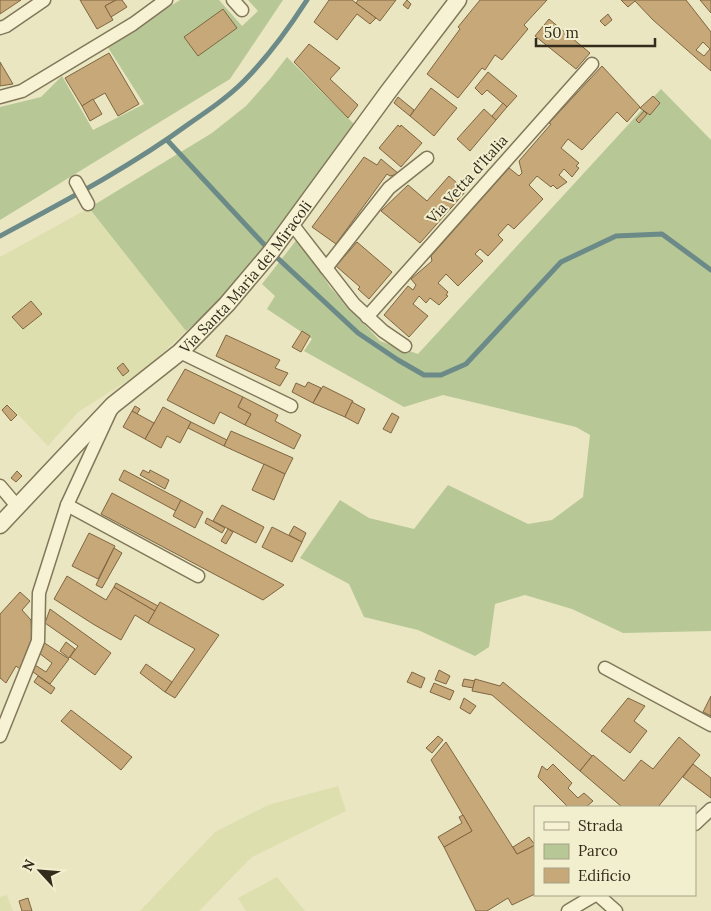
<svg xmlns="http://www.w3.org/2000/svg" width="711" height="911" font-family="Lora,serif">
  <rect width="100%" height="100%" fill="#eae6c1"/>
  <!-- farmland -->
  <g fill="#dddfaf">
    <polygon points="89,208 186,331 143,371 78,412 48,446 8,404 0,411 0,257"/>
    <polygon points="338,786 346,811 252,857 199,911 140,911 215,832 268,805"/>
    <polygon points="277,877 305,911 246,911 238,898"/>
    <polygon points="7,895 13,911 0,911 0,897"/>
  </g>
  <!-- green -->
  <g fill="#b7c796">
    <polygon points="180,0 219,0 242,26 258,11 248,0 283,0 230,79 0,220 0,107 41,97 62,76 93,130 144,104 107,46"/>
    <polygon points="287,57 355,125 252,266 211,310 186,331 89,208 212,133 246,106 270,79"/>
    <polygon points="661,89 711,140 711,631 623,633 572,609 525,595 495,604 489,647 475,656 418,630 364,617 349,584 300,558 340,500 369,518 414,529 448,485 528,524 552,520 583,497 590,435 576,427 443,395 404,407 304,351 312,339 267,309 275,296 262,284 298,238 330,287 380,341 418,354"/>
  </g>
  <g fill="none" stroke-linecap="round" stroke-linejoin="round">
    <!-- stream -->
    <g stroke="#6b8a88" stroke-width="5">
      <polyline points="167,140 271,252 358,333 398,360 424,375 441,375 466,364 561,262 616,236 662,234 711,270"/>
      <path d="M0 236C65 201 130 167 190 123 209 110 228 97 244 81 268 57 289 28 307 0"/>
    </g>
  </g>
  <!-- building -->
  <g fill="#c6a879" stroke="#7f6641" fill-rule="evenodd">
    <polygon points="0,0 21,0 0,14"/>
    <polygon points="80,0 116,0 105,6 113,20 97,29"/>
    <polygon points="116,0 122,0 127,7 111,17 105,6"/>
    <polygon points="329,0 352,0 376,18 370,24 357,14 337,40 314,22"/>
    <polygon points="358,0 396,0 380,21 356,3"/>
    <polygon points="407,0 411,4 408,9 403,5"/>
    <polygon points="480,0 547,0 524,25 528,29 502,60 495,55 485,70 482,68 458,98 427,74 460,29 458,27"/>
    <path d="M621 0H686L711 32V71L653 20 635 1 628 7ZM703 42 710 49 704 56 696 50Z"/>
    <polygon points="700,0 711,0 711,13"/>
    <polygon points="223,9 237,28 198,56 184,37"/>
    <polygon points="608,14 612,20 605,26 600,21"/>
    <polygon points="549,19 590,53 576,69 535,36"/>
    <polygon points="309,44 340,68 330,79 358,105 348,118 294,62"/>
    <polygon points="109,53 139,104 118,116 105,93 82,106 65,78"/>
    <polygon points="0,62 13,84 0,86"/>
    <polygon points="602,66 640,107 627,122 617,112 582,150 568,139 561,148 579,163 576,166 579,168 572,177 564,169 559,175 567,182 557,189 553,185 551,187 537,176 529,185 543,199 514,229 508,224 498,235 503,240 488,256 480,249 475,254 483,261 458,286 446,274 438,283 448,292 446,295 448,296 439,305 430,298 426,303 419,296 413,304 428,316 409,337 384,315 408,286 413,290 416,285 411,279 432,261 431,256 509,168 519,176 522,173 519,161 551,124 549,123"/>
    <polygon points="488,72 517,96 507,107 487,90 482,95 475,88"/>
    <polygon points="431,88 457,108 434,136 410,116"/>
    <polygon points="653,96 660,103 650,115 640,108"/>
    <polygon points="398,97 414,110 410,116 394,103"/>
    <polygon points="93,99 102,114 90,121 82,106"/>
    <polygon points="503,103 507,107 496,120 492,116"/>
    <polygon points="484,109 496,120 470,151 457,139"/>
    <polygon points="644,111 647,114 639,123 636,120"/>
    <polygon points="398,125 400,127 401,125 422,143 401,167 379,148"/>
    <polygon points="364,157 377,165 381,159 399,174 390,176 387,174 336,244 312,227"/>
    <polygon points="449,176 466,191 420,243 381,211 408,185 427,201"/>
    <polygon points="357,242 392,272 369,299 358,289 360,287 336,266"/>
    <polygon points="31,301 42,314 23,329 12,317"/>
    <polygon points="302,331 310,336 301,352 292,347"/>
    <polygon points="226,335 280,360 275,368 288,373 280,386 216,356"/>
    <polygon points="123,363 129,371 123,376 117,368"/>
    <polygon points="185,369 243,397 238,407 251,414 245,425 220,412 214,424 167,400"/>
    <polygon points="308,382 321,388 313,403 292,392 296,383 305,387"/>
    <polygon points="323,386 353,401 345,417 313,403"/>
    <polygon points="243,397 278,415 275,421 301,435 294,449 245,425 251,414 238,407"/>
    <polygon points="352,402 365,409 358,424 345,417"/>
    <polygon points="7,405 17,415 11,421 2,410"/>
    <polygon points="135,406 140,409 137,414 132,411"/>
    <polygon points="163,407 191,422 180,443 167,436 161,448 145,439"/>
    <polygon points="132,411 154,423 145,439 123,427"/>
    <polygon points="392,413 399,417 391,433 383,429"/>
    <polygon points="191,422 227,440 224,446 188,428"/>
    <polygon points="231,431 293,458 285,474 224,446"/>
    <polygon points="264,464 285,474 274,500 252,490"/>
    <polygon points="124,470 181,500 176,511 119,480"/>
    <polygon points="143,470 149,473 150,470 169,480 165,489 140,475"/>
    <polygon points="17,471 22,476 16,482 11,478"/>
    <polygon points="112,493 222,552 284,585 263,600 101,514"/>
    <polygon points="181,500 203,512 195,528 173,516"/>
    <polygon points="222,505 264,527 256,543 213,521"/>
    <polygon points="207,518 225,528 222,533 205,523"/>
    <polygon points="294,526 306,533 302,542 289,535"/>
    <polygon points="272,527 302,542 292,562 262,547"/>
    <polygon points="228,529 233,532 226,544 221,541"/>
    <polygon points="89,533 115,546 98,579 72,566"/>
    <polygon points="114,548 122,553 102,588 96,585"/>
    <polygon points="67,576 106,600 114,587 155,611 148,623 135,615 121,640 93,624 54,599"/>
    <polygon points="116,583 158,606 155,611 114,587"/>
    <polygon points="20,592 30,601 22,610 31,620 32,638 20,669 16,666 6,683 0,678 0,614"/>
    <polygon points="160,602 219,635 175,698 165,692 195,649 148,623"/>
    <polygon points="50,609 111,653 95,675 70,657 78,646 45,623"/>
    <polygon points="43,642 69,659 50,684 33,672 35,665 46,672 52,663 39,653"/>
    <polygon points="66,642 75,649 69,658 60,651"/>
    <polygon points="146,664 172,682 165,692 140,673"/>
    <polygon points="439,670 450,676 446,684 435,680"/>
    <polygon points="412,672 425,678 421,688 407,682"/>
    <polygon points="38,676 55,688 51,694 34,682"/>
    <polygon points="464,679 475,681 473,688 462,686"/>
    <polygon points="475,679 500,686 503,682 592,756 580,771 492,695 472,691"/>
    <polygon points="434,683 454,691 450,700 430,692"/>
    <polygon points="711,696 711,716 703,712"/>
    <polygon points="464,698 476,706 470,714 460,708"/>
    <polygon points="628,698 645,706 634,721 647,731 630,753 601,731"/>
    <polygon points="71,710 132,757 121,770 61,721"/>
    <polygon points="438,736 443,740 432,753 426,748"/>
    <polygon points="679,737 700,755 658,807 622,807 580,771 593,755 624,781 641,760 653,769"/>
    <polygon points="446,742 517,854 535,845 535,894 512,905 508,898 487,911 476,911 444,847 472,831 431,760"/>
    <polygon points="553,764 572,783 568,788 578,798 584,793 593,801 586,807 568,807 538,777 542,766 547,770"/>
    <polygon points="693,764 711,778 711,798 683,777"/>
    <polygon points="463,815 472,831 444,847 438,837 462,823 459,817"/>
    <polygon points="529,837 535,845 517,854 513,847"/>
    <polygon points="28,898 32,911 22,911 19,901"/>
  </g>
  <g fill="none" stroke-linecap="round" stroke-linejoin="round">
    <defs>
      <g id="minor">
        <polyline points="233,0 242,10"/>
        <polyline points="0,28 6,26 44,0"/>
        <polyline points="0,97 22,91 133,24 166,0"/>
        <polyline points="76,182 88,204"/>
        <polyline points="292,224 354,304 383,331 405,346"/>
        <polyline points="326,268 389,188 427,158"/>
        <polyline points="367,317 592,64"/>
        <polyline points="180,352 291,406"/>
        <polyline points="0,486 17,506"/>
        <polyline points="67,505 198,576"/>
        <polyline points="605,668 711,725"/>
        <polyline points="0,736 38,641 39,593 67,505 110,412"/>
        <polyline points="695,824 711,809"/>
        <polyline points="598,895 616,911"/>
        <polyline points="568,911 595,895"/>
      </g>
      <g id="tertiary">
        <path id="s1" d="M0 525 113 405 180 352 227 304 271 252 388 92 458 0"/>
      </g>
    </defs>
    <!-- minor casing -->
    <use href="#minor" stroke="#82775a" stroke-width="15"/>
    <!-- tertiary casing -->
    <use href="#tertiary" stroke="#82775a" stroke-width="19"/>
    <!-- minor -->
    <use href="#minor" stroke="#f6f2d3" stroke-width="12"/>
    <!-- tertiary -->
    <use href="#tertiary" stroke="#f6f2d3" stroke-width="16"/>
  </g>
  <g text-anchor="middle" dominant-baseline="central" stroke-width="4" stroke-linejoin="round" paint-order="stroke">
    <!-- street labels -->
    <g font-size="15" fill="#332c1d" stroke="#f2efcf">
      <text transform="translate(467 179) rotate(-48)">Via Vetta d'Italia</text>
      <text stroke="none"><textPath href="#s1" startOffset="350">Via Santa Maria dei Miracoli</textPath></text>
    </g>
  </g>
  <!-- legend -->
  <rect x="534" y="806" width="162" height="90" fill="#f2efcf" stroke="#a6a188"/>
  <rect x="544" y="822" width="25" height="8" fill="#f6f2d3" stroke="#a6a188"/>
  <text x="578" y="831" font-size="15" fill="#332c1d">Strada</text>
  <rect x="544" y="844" width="25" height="15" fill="#b7c796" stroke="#a6a188"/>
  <text x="578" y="856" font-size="15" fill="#332c1d">Parco</text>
  <rect x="544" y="868" width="25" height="15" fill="#c6a879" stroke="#a6a188"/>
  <text x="578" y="881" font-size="15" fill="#332c1d">Edificio</text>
  <!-- north arrow -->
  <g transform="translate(40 871) rotate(296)" stroke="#f2efcf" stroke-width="4" paint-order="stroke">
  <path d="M0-4L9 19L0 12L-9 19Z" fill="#332c1d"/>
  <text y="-8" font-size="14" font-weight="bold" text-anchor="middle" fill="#332c1d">N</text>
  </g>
  <!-- scale -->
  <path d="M536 38v8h119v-8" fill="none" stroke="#332c1d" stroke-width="2.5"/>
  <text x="544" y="38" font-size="15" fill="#332c1d" stroke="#f2efcf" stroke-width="4" paint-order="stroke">50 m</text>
</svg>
